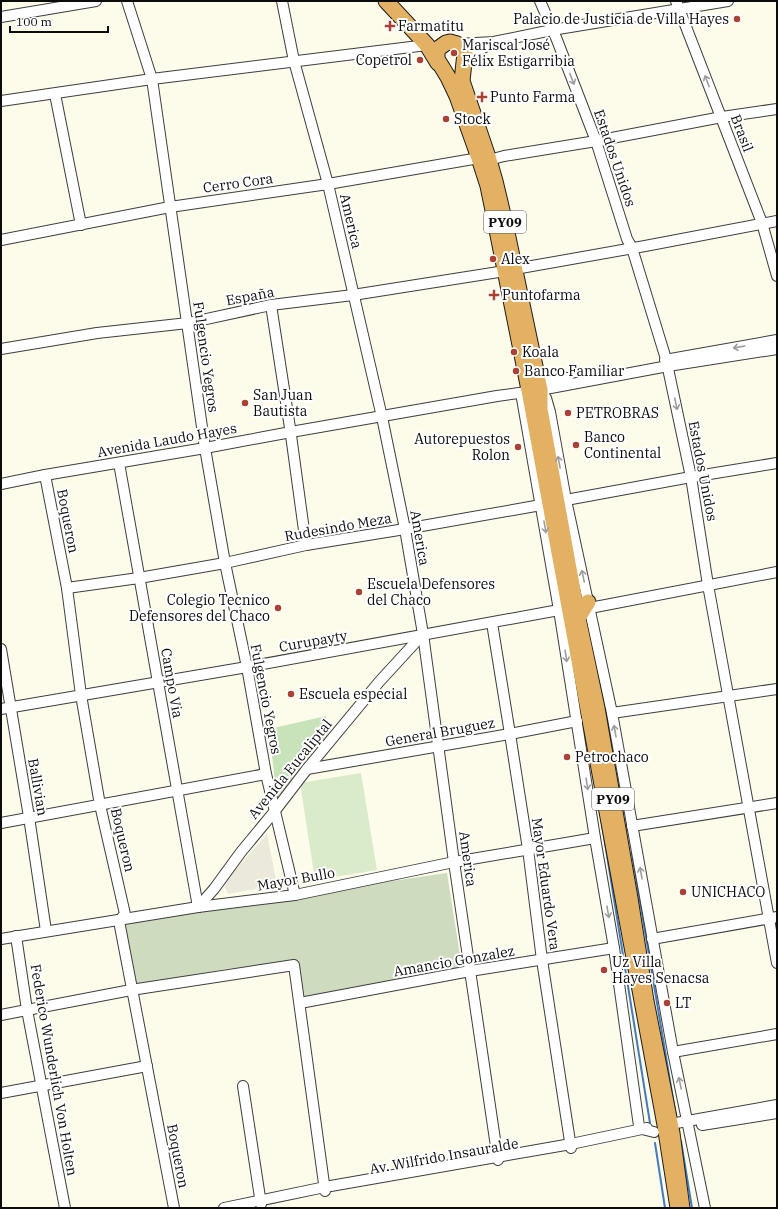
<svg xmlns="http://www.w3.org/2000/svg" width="778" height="1209" font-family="'IBM Plex Serif',serif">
  <rect width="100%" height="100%" fill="#fdfceb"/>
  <!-- green -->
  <polygon fill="#c8e2b9" points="326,716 328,737 277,800 269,729"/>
  <!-- cemetery -->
  <polygon fill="#cedbbf" points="447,873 462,968 302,998 295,963 225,969 134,986 123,923 295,895"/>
  <!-- pitch -->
  <polygon fill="#daebc9" points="361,773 377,870 315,880 300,783"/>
  <!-- plaza -->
  <polygon fill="#ebe9db" points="267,834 277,885 228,894 225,887 228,878"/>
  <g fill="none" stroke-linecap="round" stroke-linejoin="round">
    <!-- stream -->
    <g stroke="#457abc" stroke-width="2">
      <polyline points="594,651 613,745"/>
      <polyline points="601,818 650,1123"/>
      <polyline points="632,853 676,1117"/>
      <polyline points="681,1141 692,1208"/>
      <polyline points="655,1143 665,1208"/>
    </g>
    <defs>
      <g id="minor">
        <polyline points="127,1 152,79 205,448 225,563 247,667 266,774 295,895"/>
        <polyline points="282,1 294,61 328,184 382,417 405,529 423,634 454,862 498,1160"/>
        <polyline points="540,1 557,40 596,141 627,239 632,248 666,359 691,477 708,585 777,963"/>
        <polyline points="676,1 762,223 777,276"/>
        <polyline points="1,17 96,1"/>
        <polyline points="457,44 494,42 552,30 728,1"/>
        <polyline points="464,62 476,52 492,43"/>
        <polyline points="55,94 81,225"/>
        <polyline points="1,101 152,79 427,45"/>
        <polyline points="489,160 504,156 596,141 722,117 777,109"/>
        <polyline points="1,240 170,207 328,184 479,158"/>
        <polyline points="515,269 645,246 777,221"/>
        <polyline points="271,305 290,428 306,545"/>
        <polyline points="1,349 97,333 188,323 271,305 353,295 505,271"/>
        <polyline points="665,360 777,340"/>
        <polyline points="533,384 568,378"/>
        <polyline points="521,393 559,610 595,838 614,948 639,1126 642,1129 654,1132"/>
        <polyline points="542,393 546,398 550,412 566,500 612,713 673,1052 705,1208"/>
        <polyline points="119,463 198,907"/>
        <polyline points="45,475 67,588 81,695 100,805 125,914 119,921 174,1208"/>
        <polyline points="1,484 45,475 205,448 291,432 497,396 540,390 668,366 777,349"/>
        <polyline points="566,500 691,477 777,463"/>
        <polyline points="67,588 139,578 225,563 306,545 405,529 541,505"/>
        <polyline points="590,608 777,572"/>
        <polyline points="492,623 510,734 528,849 542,960 571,1148"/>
        <polyline points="1,649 29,817 46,931"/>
        <polyline points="1,709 247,667 559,610"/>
        <polyline points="612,713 777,689"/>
        <polyline points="307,769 510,734 577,721"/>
        <polyline points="1,823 266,774"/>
        <polyline points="632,826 777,803"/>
        <polyline points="198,907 214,889 241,852 274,812 307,769 379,682 423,634"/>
        <polyline points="16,936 27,1010 65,1208"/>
        <polyline points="1,939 198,907 295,895 454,862 595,838"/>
        <polyline points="652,939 777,917"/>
        <polyline points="300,1003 470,971 614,948"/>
        <polyline points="1,1015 131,990 294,965 325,1191"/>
        <polyline points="673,1052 777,1034"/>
        <polyline points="243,1086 261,1204"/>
        <polyline points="1,1093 147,1066"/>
        <polyline points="665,1125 777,1105"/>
        <polyline points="702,1125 777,1113"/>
        <polyline points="224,1208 325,1187 571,1144 647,1128"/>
      </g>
      <g id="highway">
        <polyline points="386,1 427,45 438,63"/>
        <polyline points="578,618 588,602"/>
        <polyline points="678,1208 665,1125 528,385 496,225 488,186 479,158 457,96 448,77 437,59 437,52 439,48 446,43 450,42 457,44 463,49 465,53 462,81 489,160 495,181 505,223 540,390 540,409 578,618 597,708 630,898 646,1001 672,1133 682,1208"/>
      </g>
    </defs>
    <!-- minor casing -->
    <use href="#minor" stroke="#3e3e3e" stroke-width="12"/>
    <!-- highway casing -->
    <use href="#highway" stroke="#1c1c1c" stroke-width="17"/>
    <!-- minor -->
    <use href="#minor" stroke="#fff" stroke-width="10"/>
    <!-- highway -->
    <use href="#highway" stroke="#e2b163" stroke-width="15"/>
  </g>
  <!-- one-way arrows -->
  <defs><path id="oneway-shaft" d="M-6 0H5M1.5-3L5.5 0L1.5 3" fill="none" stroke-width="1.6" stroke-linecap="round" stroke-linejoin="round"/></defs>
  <g stroke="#9d9d9d">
    <use href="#oneway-shaft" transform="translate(572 79) rotate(69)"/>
    <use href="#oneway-shaft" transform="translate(707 81) rotate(-111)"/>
    <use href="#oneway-shaft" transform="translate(739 347) rotate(170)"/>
    <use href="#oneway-shaft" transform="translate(676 404) rotate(78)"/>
    <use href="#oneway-shaft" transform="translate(559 462) rotate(-101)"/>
    <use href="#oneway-shaft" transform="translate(545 527) rotate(80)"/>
    <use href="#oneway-shaft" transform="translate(583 576) rotate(-102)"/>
    <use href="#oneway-shaft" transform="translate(566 656) rotate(81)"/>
    <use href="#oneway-shaft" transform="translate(615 731) rotate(-100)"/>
    <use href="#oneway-shaft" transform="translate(587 784) rotate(81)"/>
    <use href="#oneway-shaft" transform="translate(641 873) rotate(-100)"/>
    <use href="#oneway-shaft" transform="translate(608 912) rotate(80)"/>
    <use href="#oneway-shaft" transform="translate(680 1083) rotate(-102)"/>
  </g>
  <!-- markers -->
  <g fill="#a94134" stroke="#fff" stroke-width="1.5">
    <circle cx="737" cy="19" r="4"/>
    <path d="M388 20h4v4h4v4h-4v4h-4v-4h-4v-4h4z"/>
    <circle cx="454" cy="53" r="4"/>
    <circle cx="420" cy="60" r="4"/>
    <path d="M480 91h4v4h4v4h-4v4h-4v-4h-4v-4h4z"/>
    <circle cx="446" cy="119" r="4"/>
    <circle cx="493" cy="259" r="4"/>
    <path d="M492 289h4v4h4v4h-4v4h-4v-4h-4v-4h4z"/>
    <circle cx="514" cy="352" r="4"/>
    <circle cx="516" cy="371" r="4"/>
    <circle cx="245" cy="403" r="4"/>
    <circle cx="568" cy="413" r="4"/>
    <circle cx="576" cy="445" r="4"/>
    <circle cx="518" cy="447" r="4"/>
    <circle cx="359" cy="592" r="4"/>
    <circle cx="278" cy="608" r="4"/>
    <circle cx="291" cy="694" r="4"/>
    <circle cx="567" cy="757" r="4"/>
    <circle cx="683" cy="892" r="4"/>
    <circle cx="604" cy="970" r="4"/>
    <circle cx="667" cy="1003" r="4"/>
  </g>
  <g text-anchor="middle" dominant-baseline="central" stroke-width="4" stroke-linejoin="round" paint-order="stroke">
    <!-- shield labels -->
    <g fill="#fff" stroke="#545454" stroke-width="1">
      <rect x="484" y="211" width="42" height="22" rx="3"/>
      <rect x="592" y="788" width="42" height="22" rx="3"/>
    </g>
    <g font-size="13" font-weight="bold" fill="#0b0b0b">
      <text x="505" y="222">PY09</text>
      <text x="613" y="799">PY09</text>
    </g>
    <!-- poi labels -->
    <g font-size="14" fill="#0b0b0b" stroke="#fff" text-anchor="start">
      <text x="729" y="19" text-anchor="end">Palacio de Justicia de Villa Hayes</text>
      <text x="398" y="26">Farmatitu</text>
      <text x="462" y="45">Mariscal José<tspan x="462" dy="16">Félix Estigarribia</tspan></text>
      <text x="412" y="60" text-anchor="end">Copetrol</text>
      <text x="490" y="97">Punto Farma</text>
      <text x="454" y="119">Stock</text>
      <text x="501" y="259">Alex</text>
      <text x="502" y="295">Puntofarma</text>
      <text x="522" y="352">Koala</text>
      <text x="524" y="371">Banco Familiar</text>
      <text x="253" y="395">San Juan<tspan x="253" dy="16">Bautista</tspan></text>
      <text x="576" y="413">PETROBRAS</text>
      <text x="584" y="437">Banco<tspan x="584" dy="16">Continental</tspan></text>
      <text x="510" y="439" text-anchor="end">Autorepuestos<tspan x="510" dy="16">Rolon</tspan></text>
      <text x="367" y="584">Escuela Defensores<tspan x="367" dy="16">del Chaco</tspan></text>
      <text x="270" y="600" text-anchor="end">Colegio Tecnico<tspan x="270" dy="16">Defensores del Chaco</tspan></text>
      <text x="299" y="694">Escuela especial</text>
      <text x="575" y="757">Petrochaco</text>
      <text x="691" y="892">UNICHACO</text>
      <text x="612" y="962">Uz Villa<tspan x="612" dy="16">Hayes Senacsa</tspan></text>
      <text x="675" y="1003">LT</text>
    </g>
    <!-- street labels -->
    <g font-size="14" fill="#0b0b0b" stroke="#fff">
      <text transform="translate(742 133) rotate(69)">Brasil</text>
      <text transform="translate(615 158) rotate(71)">Estados Unidos</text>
      <text transform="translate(238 183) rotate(-8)">Cerro Cora</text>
      <text transform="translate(351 221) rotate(77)">America</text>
      <text transform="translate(250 296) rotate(-11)">España</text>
      <text transform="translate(206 357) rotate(82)">Fulgencio Yegros</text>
      <text transform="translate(167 440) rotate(-10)">Avenida Laudo Hayes</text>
      <text transform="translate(703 471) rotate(79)">Estados Unidos</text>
      <text transform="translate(68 521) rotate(79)">Boqueron</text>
      <text transform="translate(338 527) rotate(-10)">Rudesindo Meza</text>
      <text transform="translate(420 538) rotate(80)">America</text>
      <text transform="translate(313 641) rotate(-10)">Curupayty</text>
      <text transform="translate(172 683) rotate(80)">Campo Via</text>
      <text transform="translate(266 699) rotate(79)">Fulgencio Yegros</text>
      <text transform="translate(440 732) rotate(-10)">General Bruguez</text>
      <text transform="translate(290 769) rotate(-51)">Avenida Eucaliptal</text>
      <text transform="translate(38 787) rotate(80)">Ballivian</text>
      <text transform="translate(123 840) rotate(77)">Boqueron</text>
      <text transform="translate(468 859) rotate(82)">America</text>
      <text transform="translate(296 879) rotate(-10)">Mayor Bullo</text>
      <text transform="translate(546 884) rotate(82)">Mayor Eduardo Vera</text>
      <text transform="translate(454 961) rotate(-10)">Amancio Gonzalez</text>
      <text transform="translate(54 1070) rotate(80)">Federico Wunderlich Von Holten</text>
      <text transform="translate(178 1156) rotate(79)">Boqueron</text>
      <text transform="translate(444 1156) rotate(-10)">Av. Wilfrido Insauralde</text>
    </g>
  </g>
  <!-- border -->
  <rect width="778" height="1209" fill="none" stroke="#0b0b0b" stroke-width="4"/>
  <!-- scale -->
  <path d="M10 26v6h98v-6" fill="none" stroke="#0b0b0b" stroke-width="2"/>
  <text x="16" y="26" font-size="12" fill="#0b0b0b" stroke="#ffffff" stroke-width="3" paint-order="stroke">100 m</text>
</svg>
